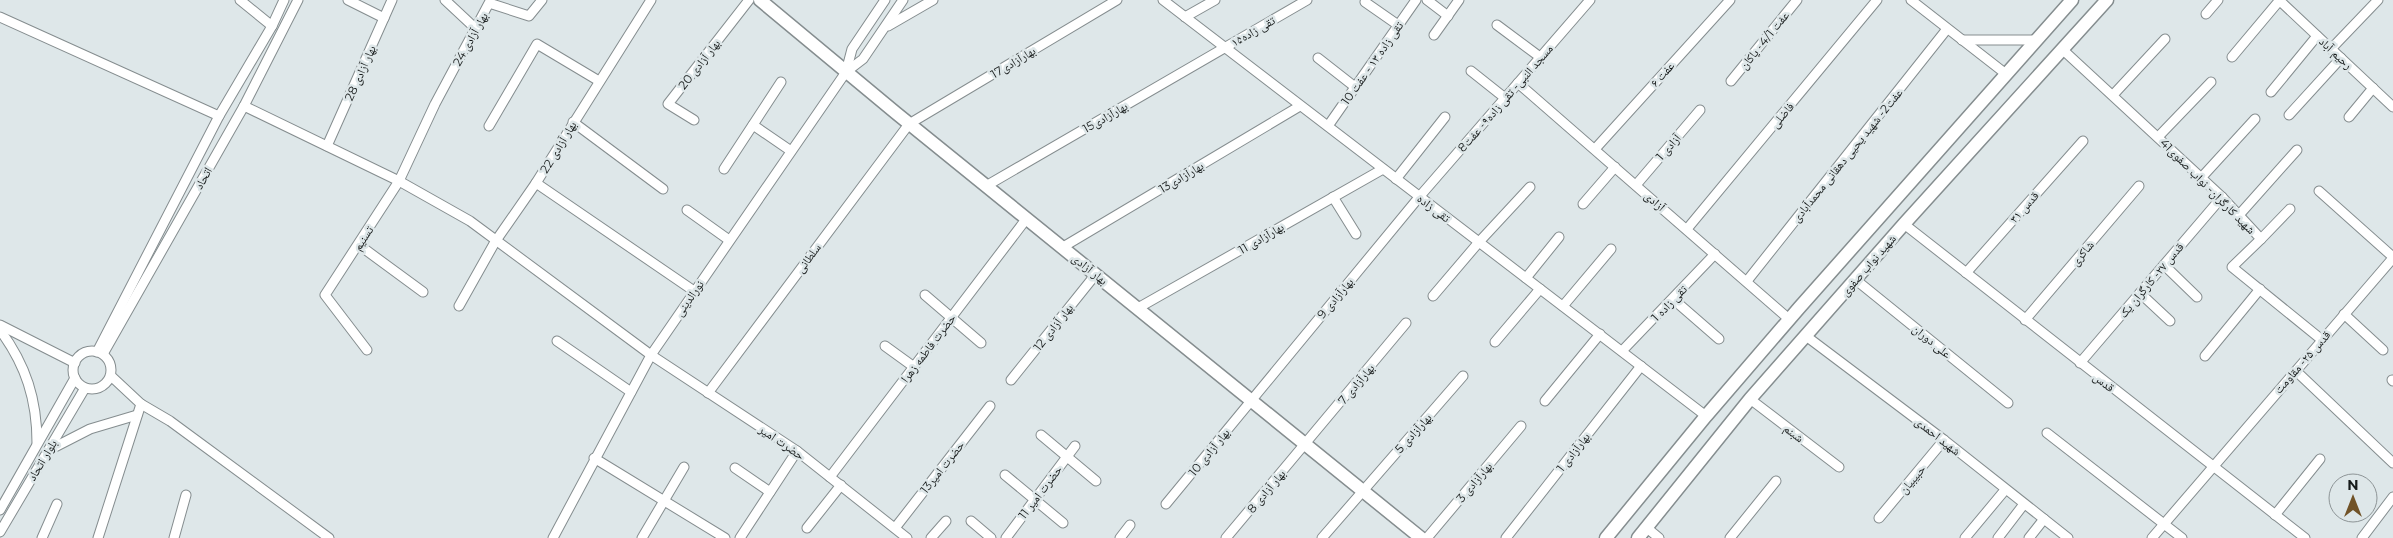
<svg xmlns="http://www.w3.org/2000/svg" width="2393" height="538" font-family="Montserrat,'Noto Naskh Arabic',sans-serif">
  <rect width="100%" height="100%" fill="#dee7e9"/>
  <g fill="none" stroke-linecap="round" stroke-linejoin="round">
    <defs>
      <g id="street">
        <polyline points="240,0 272,26"/>
        <polyline points="348,0 384,18"/>
        <polyline points="445,0 475,28"/>
        <polyline points="651,0 536,183 694,291"/>
        <polyline points="1163,0 1706,416"/>
        <polyline points="1427,0 1448,16"/>
        <polyline points="1911,0 2006,74"/>
        <polyline points="2279,0 2393,107"/>
        <polyline points="1365,2 1398,25"/>
        <polyline points="2206,14 2218,0"/>
        <polyline points="0,17 219,116"/>
        <polyline points="1185,17 1215,0"/>
        <polyline points="1497,25 1540,57"/>
        <polyline points="888,26 933,0"/>
        <polyline points="1434,35 1459,0"/>
        <polyline points="1962,40 2037,40"/>
        <polyline points="2062,49 2222,197 2261,239 2232,267 2322,340"/>
        <polyline points="2331,49 2378,0"/>
        <polyline points="2232,57 2279,1"/>
        <polyline points="1318,58 1355,87"/>
        <polyline points="1471,71 1505,98"/>
        <polyline points="846,72 863,59 903,0"/>
        <polyline points="1731,81 1797,0"/>
        <polyline points="1518,83 1790,320"/>
        <polyline points="2271,92 2317,36"/>
        <polyline points="2113,95 2165,39"/>
        <polyline points="244,106 399,181 470,221 651,355 797,451 907,538"/>
        <polyline points="2289,115 2341,58"/>
        <polyline points="2349,117 2373,88"/>
        <polyline points="694,120 668,104 749,0"/>
        <polyline points="573,122 663,189"/>
        <polyline points="753,125 791,151"/>
        <polyline points="489,126 537,44 599,81"/>
        <polyline points="1328,126 1416,0"/>
        <polyline points="2158,137 2211,82"/>
        <polyline points="327,146 392,0"/>
        <polyline points="1595,149 1730,0"/>
        <polyline points="724,169 781,82"/>
        <polyline points="2201,178 2255,119"/>
        <polyline points="1396,179 1445,117"/>
        <polyline points="1636,185 1700,110"/>
        <polyline points="986,186 1307,0"/>
        <polyline points="2319,191 2393,257"/>
        <polyline points="1333,197 1356,234"/>
        <polyline points="1583,204 1615,167"/>
        <polyline points="687,210 729,240"/>
        <polyline points="2239,215 2297,150"/>
        <polyline points="1904,224 2305,538"/>
        <polyline points="1687,229 1877,0"/>
        <polyline points="2261,239 2290,209"/>
        <polyline points="359,245 423,292"/>
        <polyline points="1063,247 1300,106"/>
        <polyline points="2164,265 2197,297"/>
        <polyline points="1966,273 2083,141"/>
        <polyline points="1526,278 1559,237"/>
        <polyline points="1856,280 2008,403"/>
        <polyline points="1747,281 1947,29"/>
        <polyline points="2140,293 2170,321"/>
        <polyline points="925,295 981,343"/>
        <polyline points="1433,296 1479,242 1530,187"/>
        <polyline points="1673,299 1719,339"/>
        <polyline points="459,306 495,242 536,183"/>
        <polyline points="1563,306 1611,249"/>
        <polyline points="1138,308 1383,169"/>
        <polyline points="2344,314 2383,350"/>
        <polyline points="2025,320 2139,186"/>
        <polyline points="0,325 75,363"/>
        <path d="M0 330C26 365 37 400 37 443"/>
        <polyline points="1806,336 1944,440 2068,538"/>
        <polyline points="557,341 631,392"/>
        <polyline points="1495,342 1540,289"/>
        <polyline points="885,346 914,367"/>
        <polyline points="367,350 325,295 399,181 435,104 489,3 529,16 542,0"/>
        <circle cx="92" cy="370" r="19"/>
        <polyline points="1622,351 1715,254"/>
        <polyline points="97,352 219,116 272,26 284,0"/>
        <polyline points="103,354 244,106 298,0"/>
        <polyline points="2205,356 2260,289"/>
        <polyline points="2080,363 2222,197"/>
        <polyline points="2296,371 2393,463"/>
        <polyline points="111,376 141,404 170,421 329,538"/>
        <polyline points="1011,380 1096,274"/>
        <polyline points="2392,380 2393,381"/>
        <polyline points="708,393 909,124 1117,0"/>
        <polyline points="1750,399 1839,467"/>
        <polyline points="1545,401 1600,334"/>
        <polyline points="2047,433 2182,538"/>
        <polyline points="1041,435 1096,481"/>
        <polyline points="49,450 90,429 137,415"/>
        <polyline points="594,458 725,538"/>
        <polyline points="735,468 770,492"/>
        <polyline points="1005,475 1063,523"/>
        <polyline points="830,477 1027,218"/>
        <polyline points="1166,504 1420,196 1590,0"/>
        <polyline points="0,510 75,378"/>
        <polyline points="2275,515 2320,459"/>
        <polyline points="1879,518 1944,440"/>
        <polyline points="971,521 991,538"/>
        <polyline points="807,528 841,485"/>
        <polyline points="895,528 990,406"/>
        <polyline points="1647,528 1659,538"/>
        <polyline points="0,532 85,388"/>
        <polyline points="42,538 57,504"/>
        <polyline points="98,538 141,404"/>
        <polyline points="174,538 186,495"/>
        <polyline points="553,538 651,355 846,72 852,49 885,0"/>
        <polyline points="642,538 684,467"/>
        <polyline points="740,538 797,451"/>
        <polyline points="931,538 946,521"/>
        <polyline points="1006,538 1075,446"/>
        <polyline points="1120,538 1130,525"/>
        <polyline points="1226,538 1406,323"/>
        <polyline points="1322,538 1463,376"/>
        <polyline points="1427,538 1521,426"/>
        <polyline points="1506,538 1641,366"/>
        <polyline points="1730,538 1776,481"/>
        <polyline points="1965,538 2005,490"/>
        <polyline points="1998,538 2024,504"/>
        <polyline points="2029,538 2044,519"/>
        <polyline points="2152,538 2393,258"/>
        <polyline points="2362,538 2393,497"/>
      </g>
      <g id="secondary">
        <polyline points="760,0 896,113 1421,538"/>
        <polyline points="1606,538 1706,416 1799,308 2072,0"/>
        <polyline points="1638,538 1750,399 1904,224 2107,0"/>
      </g>
    </defs>
    <!-- street casing -->
    <use href="#street" stroke="#858d8f" stroke-width="11"/>
    <!-- secondary casing -->
    <use href="#secondary" stroke="#858d8f" stroke-width="15"/>
    <!-- street -->
    <use href="#street" stroke="#fff" stroke-width="9"/>
    <!-- secondary -->
    <use href="#secondary" stroke="#fff" stroke-width="12"/>
  </g>
  <g text-anchor="middle" dominant-baseline="central" stroke-width="5" stroke-linejoin="round" paint-order="stroke">
    <!-- street labels -->
    <g font-size="12" fill="#171b1b" stroke="#dee7e9">
      <text transform="translate(1253 31) rotate(-30)">تقی زاده۱۵</text>
      <text transform="translate(470 39) rotate(-61)">بهار آزادی 24</text>
      <text transform="translate(1764 40) rotate(-51)">عفت 4/1- پاکان</text>
      <text transform="translate(2336 53) rotate(43)">رحیم آباد</text>
      <text transform="translate(1013 62) rotate(-31)">بهارآزادی17</text>
      <text transform="translate(1372 63) rotate(-55)">تقی زاده ۱۳ - عفت 10</text>
      <text transform="translate(699 64) rotate(-52)">بهار آزادی 20</text>
      <text transform="translate(360 73) rotate(-66)">بهار آزادی 28</text>
      <text transform="translate(1662 74) rotate(-48)">عفت ۶</text>
      <text transform="translate(1505 98) rotate(-49)">مسجد النبی- تقی زاده۹- عفت8</text>
      <text transform="translate(1782 115) rotate(-50)">فاضلی</text>
      <text transform="translate(1105 117) rotate(-30)">بهارآزادی15</text>
      <text transform="translate(558 147) rotate(-59)">بهار آزادی 22</text>
      <text transform="translate(1668 147) rotate(-49)">آزادی 1</text>
      <text transform="translate(1847 155) rotate(-51)">عفت2- شهید یحیی دهقانی محمدآبادی</text>
      <text transform="translate(1181 177) rotate(-31)">بهارآزادی13</text>
      <text transform="translate(203 178) rotate(-61)">اتحاد</text>
      <text transform="translate(2208 186) rotate(45)">شهید کارگران- نواب صفوی41</text>
      <text transform="translate(1655 201) rotate(41)">آزادی</text>
      <text transform="translate(2024 207) rotate(-49)">قدس ۳۱</text>
      <text transform="translate(1434 208) rotate(37)">تقی زاده</text>
      <text transform="translate(363 238) rotate(-57)">تسنیم</text>
      <text transform="translate(1261 238) rotate(-30)">بهارآزادی 11</text>
      <text transform="translate(2082 253) rotate(-50)">شاکری</text>
      <text transform="translate(808 258) rotate(-53)">سلطانی</text>
      <text transform="translate(1868 265) rotate(-49)">شهید نواب صفوی</text>
      <text transform="translate(1090 269) rotate(39)">بهار آزادی</text>
      <text transform="translate(2151 280) rotate(-50)">قدس ۲۷- کارگران یک</text>
      <text transform="translate(689 298) rotate(-55)">نورالدینی</text>
      <text transform="translate(1335 298) rotate(-50)">بهارآزادی 9</text>
      <text transform="translate(1669 303) rotate(-46)">تقی زاده 1</text>
      <text transform="translate(1053 327) rotate(-52)">بهار آزادی 12</text>
      <text transform="translate(1932 341) rotate(39)">علی دوران</text>
      <text transform="translate(928 348) rotate(-53)">حضرت فاطمه زهرا</text>
      <text transform="translate(2302 362) rotate(-49)">قدس ۲۵- مقاومت</text>
      <text transform="translate(2104 382) rotate(38)">قدس</text>
      <text transform="translate(1356 384) rotate(-50)">بهارآزادی 7</text>
      <text transform="translate(1413 433) rotate(-48)">بهارآزادی 5</text>
      <text transform="translate(1794 433) rotate(37)">شبنم</text>
      <text transform="translate(1938 436) rotate(38)">شهید احمدی</text>
      <text transform="translate(782 442) rotate(34)">حضرت امیر</text>
      <text transform="translate(1209 452) rotate(-51)">بهار آزادی 10</text>
      <text transform="translate(1573 452) rotate(-52)">بهارآزادی 1</text>
      <text transform="translate(42 460) rotate(-59)">بلوار اتحاد</text>
      <text transform="translate(942 467) rotate(-52)">حضرت امیر13</text>
      <text transform="translate(1912 479) rotate(-50)">حبیبیان</text>
      <text transform="translate(1474 482) rotate(-50)">بهارآزادی 3</text>
      <text transform="translate(1266 491) rotate(-50)">بهار آزادی 8</text>
      <text transform="translate(1040 492) rotate(-53)">حضرت امیر 11</text>
    </g>
  </g>
  <!-- north arrow -->
  <g transform="translate(2353 498)"><circle r="24" fill="#dee7e9" stroke="#8e9597"/>
  <path d="M0-4L9 19L0 12L-9 19Z" fill="#715328"/>
  <text y="-8" font-size="14" font-weight="bold" text-anchor="middle" fill="#171b1b">N</text>
  </g>
</svg>
